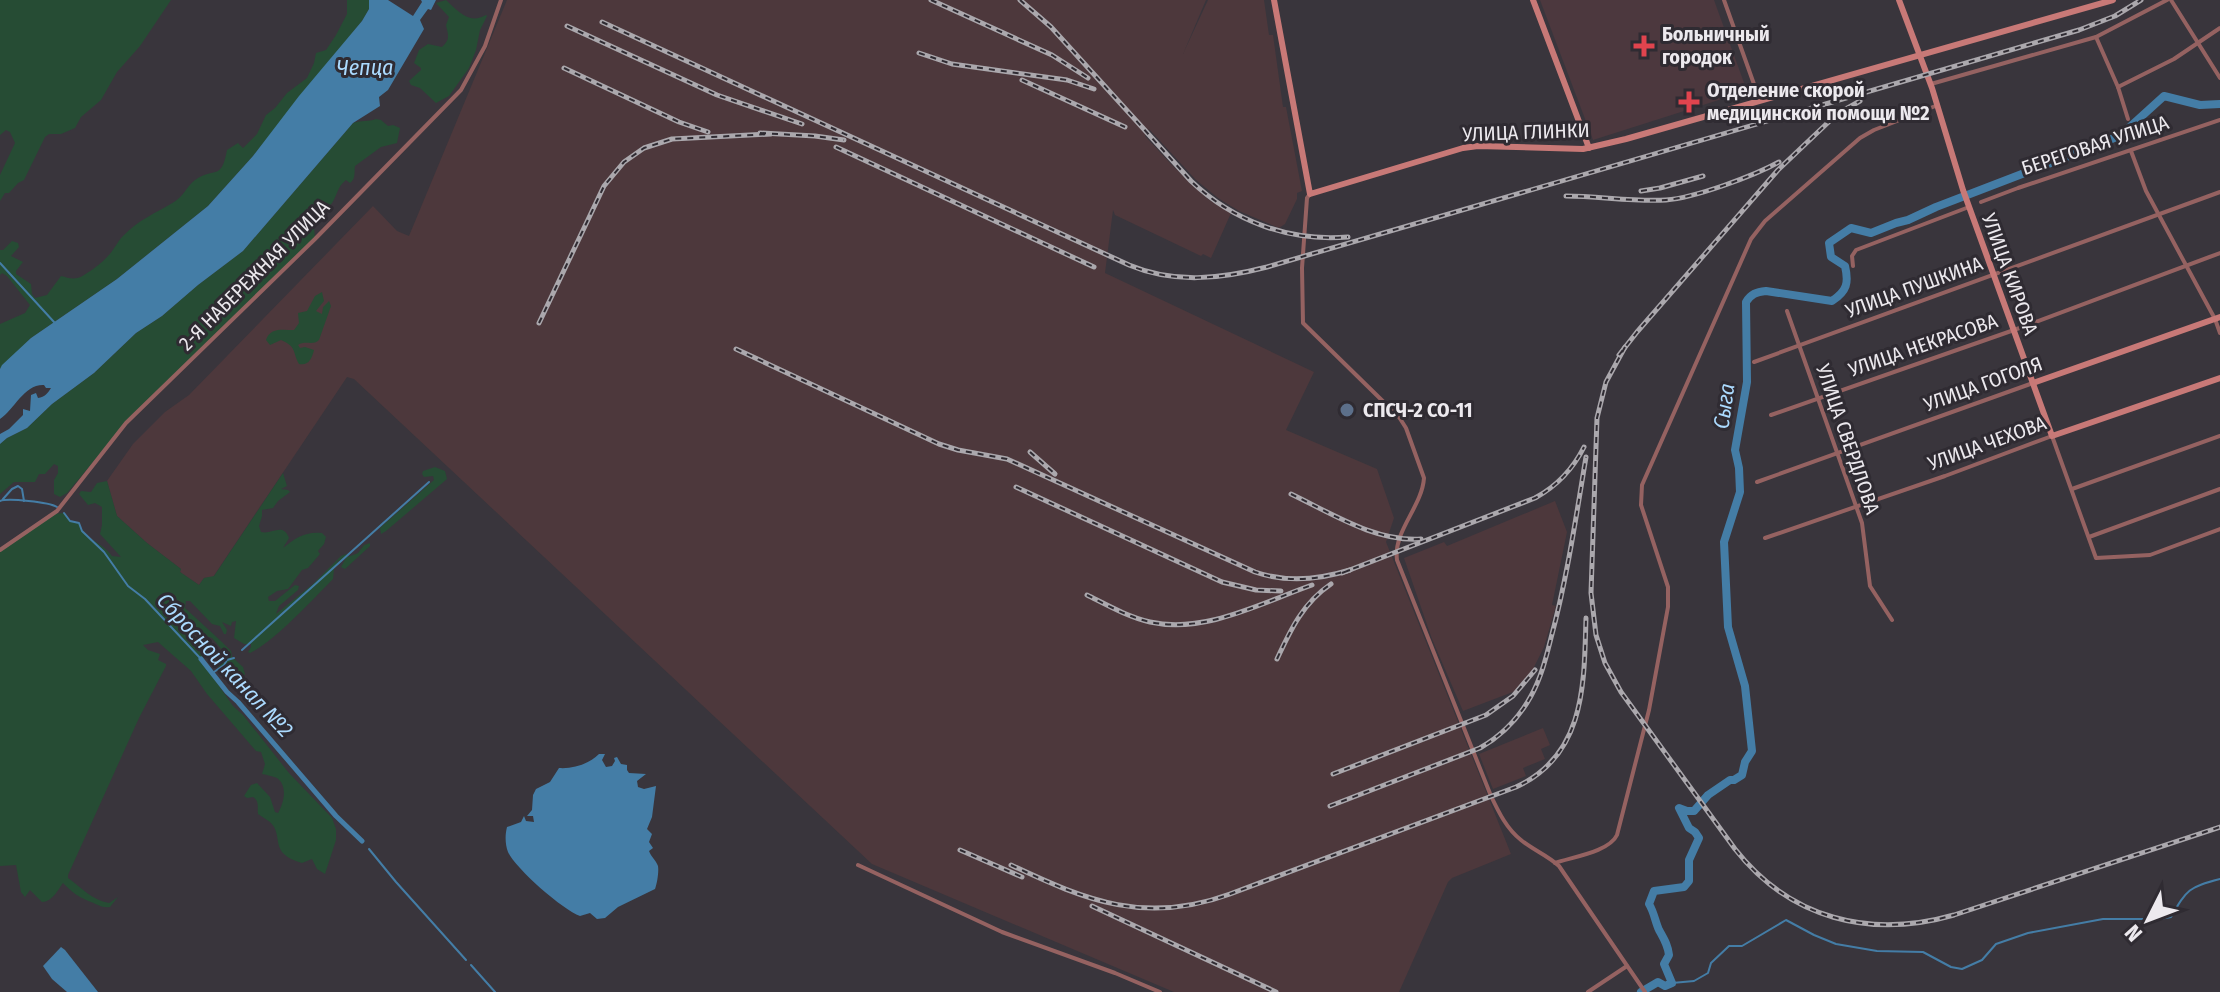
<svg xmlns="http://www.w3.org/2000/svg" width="2220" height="992" font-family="'Fira Sans Condensed',sans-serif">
  <rect width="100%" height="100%" fill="#39353c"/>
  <!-- industrial -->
  <g fill="#4d383c">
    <polygon points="507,0 1206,0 1183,54 1208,0 1264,0 1269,35 1273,35 1283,107 1286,107 1302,191 1297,193 1297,199 1285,224 1279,228 1239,211 1218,198 1196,180 1149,129 1145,136 1171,164 1208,199 1231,213 1211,258 1203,254 1201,256 1115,215 1113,210 1105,273 1314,372 1286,430 1377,469 1394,518 1386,542 1511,854 1452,878 1448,882 1399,992 1174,992 872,864 354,379 347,377 213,577 204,578 199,585 180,572 181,569 147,543 117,516 107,481 133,444 165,412 189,395 373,206 397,231 409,236"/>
    <polygon points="1555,501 1567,532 1552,605 1556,606 1544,647 1531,673 1518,690 1463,711 1432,639 1404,558 1444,542 1447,546"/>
    <polygon points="1543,728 1550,745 1541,749 1545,759 1523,768 1526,776 1493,789 1479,754"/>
  </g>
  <!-- medical -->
  <polygon fill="#4c383e" points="1540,0 1714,0 1747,91 1593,140"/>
  <!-- green -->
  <g fill="#264c34">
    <polygon points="0,0 171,0 140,46 117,72 101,100 81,117 75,128 61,134 49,134 45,137 24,180 18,183 9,193 5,193 0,201 0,175 15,143 10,132 6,130 0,135"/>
    <path d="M347 0H369V9L362 21 253 156 208 206 117 279 31 338 0 369V324L25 313 30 305 7 276 2 273 0 275V250H3L12 241 18 243 19 247 11 256 23 262 16 271V274L31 284 32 294 35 298 47 295 61 276C69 278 75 281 84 275 92 270 102 263 108 256 114 250 117 242 123 236 138 220 156 213 174 202 183 197 187 186 195 180 215 166 221 182 227 150L238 143 243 148 257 134 266 115 275 108 287 93 307 78 314 63 316 53 326 50 336 35 347 14Z"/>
    <path d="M446 0C458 11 469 25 486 15L487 16 480 30 476 50 469 68 449 96 436 103 420 88 411 85 409 81 421 70V68L414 63 419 50 428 44 442 47C451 39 448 35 446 25L449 17 436 3Z"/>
    <path d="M376 119 381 120 388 126 393 125 400 128 397 143 381 147 355 166C354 172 356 179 350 183L346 180C337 187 338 194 332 203 327 209 315 214 308 217V219L314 226 315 239 126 423 67 493 60 497 54 494V480L58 473V466L54 464 45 474H39L35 482H14L0 494V444L7 438 27 428 52 404 94 373 136 333 162 316 198 285 243 251 353 123C362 120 368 122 376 119Z"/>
    <path d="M322 292 324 301 316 311 322 314 323 307 329 301 331 306 319 340C313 346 305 340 298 345L300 348 305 347 314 350C312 358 309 366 299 364 292 351 297 347 281 340L270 345 266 340C270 327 283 330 294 330L299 323 298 313 307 311 315 296Z"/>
    <polygon points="435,467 445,471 447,479 386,531 381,534 380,528 434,480 433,476 424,477 422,474 423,471"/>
    <path d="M283 473 287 486 281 489 288 490 290 492 278 501 273 508 262 510V516L259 526 261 532C272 535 283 522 289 538L283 548C295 538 306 531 322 533L326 537 324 544 318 551 320 554 308 568 302 570 288 589 277 591 268 597 269 601H275L295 585 299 586 298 590 279 606 276 614 313 584 341 556 346 554 348 557 358 553 364 545 370 543V546L345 569 341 567 346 558 338 561 334 569 333 579C312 600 275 641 250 653L248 652 251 647V644H244L234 638 236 621 232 622 231 626 222 622 227 630 226 634H224L220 626 212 624 190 601H186L185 608 222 642 231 651 232 657 243 667 245 674 243 677 232 674 225 665 217 667 216 659 223 651 212 638 199 634 197 629 189 625 185 629 189 635 198 637 204 646 214 651 211 657 199 649 204 659 201 660 233 706 243 715 289 773 332 818 336 829V840L325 874 317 869 312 859 302 863C267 853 285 836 270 822 266 819 262 817 258 814 257 808 260 801 253 797L247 798 244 796 251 785 257 783 270 797 275 812 278 813C284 803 288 786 277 778 275 777 264 774 262 774L265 764 261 752 256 751 207 694 191 671 158 642 143 645 148 650 160 654 158 660 166 664V666L139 718 68 875V878C82 888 92 900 109 903L118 897 110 907C101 908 99 905 91 902 77 896 74 894 63 883 58 890 52 902 42 902L30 890 25 897 21 892 16 865 0 866V550L53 514 64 513 70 521 79 523C85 540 102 542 112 556L121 557 100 534 102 525V507L95 503 88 505 79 494 81 491 91 492 97 483 107 481 117 516 147 543 181 569 180 572 199 585 204 578 214 576Z"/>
  </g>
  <!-- water -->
  <g fill="#447da6">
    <path d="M369 0H388L413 16 422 2 421 0H436L431 10 428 9 420 20 424 29 388 90 379 97 380 106 353 123 243 251 198 285 162 316 136 333 94 373 52 404 27 428 7 438 0 444V434L9 429 23 415V409L30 411 31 395 36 393 38 398C45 397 48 393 51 388H46L44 385C24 384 15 409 0 419V369L2 365 31 338 117 279 208 206 253 156 299 96 362 21 369 9Z"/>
    <path d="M599 754H605L602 760 606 767 612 766 615 761 614 758 617 757 621 764 627 765V770L629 773 646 774 637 781 638 787 644 789 656 786 652 817 647 829 652 834 649 842 653 848 649 851C651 857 656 860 658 866 659 872 657 884 655 889L618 907 605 918 597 919 590 913 580 916C563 910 516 869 508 852 505 844 505 835 507 827L521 822 524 816 526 821 534 822 533 816H527L532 810 533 795 536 789 550 782 559 768C573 769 589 764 599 754Z"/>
    <polygon points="61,947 65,950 98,992 67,992 52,979 43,966"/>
  </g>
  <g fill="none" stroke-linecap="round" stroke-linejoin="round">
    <!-- stream -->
    <g stroke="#447da6" stroke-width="2">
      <polyline points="0,263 54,322"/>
      <polyline points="3,499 12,489 18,486 22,489 24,501"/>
      <path d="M0 501C8 498 49 502 57 507"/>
      <polyline points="64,513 70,521 79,523 82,531 104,552 128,586 145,599 201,659"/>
      <polyline points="242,650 429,482"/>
      <polyline points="214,672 224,665 227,660 234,658"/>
      <polyline points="369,849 396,882 466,960"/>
      <polyline points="471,965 495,992"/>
      <path d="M1672 983 1694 981 1708 973 1711 963 1729 946H1742L1786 920 1814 935 1836 944 1877 951 1923 952 1951 967 1962 969 1982 960 1996 944 2028 933 2103 919H2160L2171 917C2187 889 2189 887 2220 879"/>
    </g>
    <!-- canal -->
    <polyline stroke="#447da6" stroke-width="5" points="201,659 227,692 238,702 336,816 362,841"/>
    <!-- river -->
    <path stroke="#447da6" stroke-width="8" d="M1641 992 1658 982 1665 986 1672 983 1664 964 1669 955C1668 945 1664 939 1659 930 1655 921 1654 912 1649 904L1654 891 1684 887 1689 881V860L1699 838 1695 832 1689 828 1679 808 1687 811H1694L1708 795 1730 780H1734L1742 775 1745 762 1752 751 1745 686 1728 627 1724 542 1740 492 1739 468 1735 450 1747 382 1746 302C1751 294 1756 292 1766 291L1832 301C1847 291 1849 283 1845 266L1831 257 1829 243 1851 228 1871 233 1896 223 1908 220 1936 207 2100 144 2121 135 2164 96 2200 105 2220 104"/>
    <!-- street -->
    <g stroke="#956261" stroke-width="4">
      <polyline points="1724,0 1760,101"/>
      <polyline points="2171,0 2220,78"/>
      <polyline points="2096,37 2118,87 2128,119"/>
      <polyline points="1931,84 2096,37 2167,0"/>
      <polyline points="2118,87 2174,59 2220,28"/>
      <polyline points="2131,151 2146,191 2215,319 2220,333"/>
      <path d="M1310 194 1307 198 1302 268 1303 323 1399 417 1406 428 1424 478C1422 507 1393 531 1397 560L1491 796C1499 813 1507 829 1521 840 1533 850 1547 855 1559 866L1645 992"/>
      <polyline points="1981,202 2018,188 2220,120"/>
      <polyline points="1853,266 1852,256 1856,250 1969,207"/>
      <polyline points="1787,311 1862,523 1870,586 1892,620"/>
      <polyline points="1754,362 2220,192"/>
      <polyline points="1771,415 2014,330 2220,253"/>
      <polyline points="1757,482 2033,383"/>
      <polyline points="2072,489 2220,436"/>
      <polyline points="2089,537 2220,489"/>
      <polyline points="1765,538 1945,476 2052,436 2096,558 2150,555 2220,529"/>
      <polyline points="0,550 57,511 126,423 315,239 461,90 485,46 501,0"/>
      <path d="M1555 863C1572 857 1609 852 1617 835L1649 710 1668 607V587L1641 505 1642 485 1751 239 1765 221 1860 138 1874 130 1938 105"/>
      <polyline points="858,865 1002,932 1115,973 1160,992"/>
      <polyline points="1588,992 1627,966"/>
    </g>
    <!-- secondary -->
    <g stroke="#c87977" stroke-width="6">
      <polyline points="1274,0 1310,194 1463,148 1478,146 1583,149 1626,139 2113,0"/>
      <polyline points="1533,0 1589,148"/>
      <polyline points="1899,0 1932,88 1963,190 2052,436 2220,378"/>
      <polyline points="2033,383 2220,317"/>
    </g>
    <defs>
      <g id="rail">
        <polyline points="931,0 1052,55 1088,78"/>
        <path d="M1020 0 1051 27 1191 181C1233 221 1289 242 1348 237"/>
        <path d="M602 22 1129 265C1174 284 1221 279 1267 267L2079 30 2115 16 2141 0"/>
        <polyline points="567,26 717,95 802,124"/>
        <polyline points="919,53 952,64 1067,80 1094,89"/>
        <polyline points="564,68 679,122 708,132"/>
        <polyline points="1022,80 1125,127"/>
        <polyline points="760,133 815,136 844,140"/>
        <polyline points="836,147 1094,267"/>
        <polyline points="1641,191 1660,188 1703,176"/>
        <path d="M1566 196C1599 196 1633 202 1666 200 1694 198 1754 176 1779 162"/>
        <polyline points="539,323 604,186 624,162 644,148 672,139 771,134"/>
        <path d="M1625 347 1606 382 1597 418 1591 593 1596 635 1605 663 1621 692 1735 849C1790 919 1870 939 1954 915L2220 827"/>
        <path d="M736 349 939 444 958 450 1007 459 1255 572C1287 583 1318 580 1350 570"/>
        <polyline points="1619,355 1637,332 1778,170 1837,114 1860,101"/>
        <polyline points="1030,452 1055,474"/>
        <polyline points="1016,487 1222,582 1256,590 1281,591"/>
        <path d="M1291 494C1331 513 1375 542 1421 539"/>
        <path d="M1342 573 1535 498C1557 486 1573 469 1584 447"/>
        <path d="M1087 595C1107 605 1128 617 1150 622 1205 634 1261 603 1312 585"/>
        <path d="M1277 659C1291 629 1303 603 1331 584"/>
        <polyline points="1333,774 1486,715 1513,696 1535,670"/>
        <path d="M1330 806 1480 748C1501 736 1519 718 1531 696 1541 678 1546 658 1551 638 1567 579 1576 517 1586 457"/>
        <polyline points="960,850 1022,877"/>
        <path d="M1011 865C1087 901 1146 925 1230 894L1516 787C1586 755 1584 683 1586 618"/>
        <polyline points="1092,906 1276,992"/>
      </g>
    </defs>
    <!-- rail casing -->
    <use href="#rail" stroke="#aba8ad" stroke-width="5"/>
    <!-- rail -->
    <use href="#rail" stroke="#2f2b32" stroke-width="2" stroke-dasharray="6" stroke-linecap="butt"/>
  </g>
  <!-- markers -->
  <g fill="#e0444e" stroke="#2f2b32" stroke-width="3">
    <path d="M1640 34h8v8h8v8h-8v8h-8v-8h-8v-8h8z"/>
    <path d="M1685 90h8v8h8v8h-8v8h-8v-8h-8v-8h8z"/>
  </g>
  <circle fill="#5c6f8a" stroke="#2f2b32" stroke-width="3" cx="1347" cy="410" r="8"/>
  <g text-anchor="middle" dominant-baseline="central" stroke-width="6" stroke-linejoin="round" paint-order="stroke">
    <!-- poi labels -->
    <g font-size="20" font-weight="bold" fill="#ece9ee" stroke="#2f2b32" text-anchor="start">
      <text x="1662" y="34">Больничный<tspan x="1662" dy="23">городок</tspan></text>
      <text x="1707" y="90">Отделение скорой<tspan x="1707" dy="23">медицинской помощи №2</tspan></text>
      <text x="1363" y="410">СПСЧ-2 СО-11</text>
    </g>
    <!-- street labels -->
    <g font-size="20" fill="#ece9ee" stroke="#2f2b32">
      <text transform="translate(1526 132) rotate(-2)">УЛИЦА ГЛИНКИ</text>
      <text transform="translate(2095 145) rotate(-18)">БЕРЕГОВАЯ УЛИЦА</text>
      <text transform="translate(2010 274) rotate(70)">УЛИЦА КИРОВА</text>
      <text transform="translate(254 275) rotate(-45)">2-Я НАБЕРЕЖНАЯ УЛИЦА</text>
      <text transform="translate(1914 287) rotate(-20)">УЛИЦА ПУШКИНА</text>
      <text transform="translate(1923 345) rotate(-19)">УЛИЦА НЕКРАСОВА</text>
      <text transform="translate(1983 384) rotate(-20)">УЛИЦА ГОГОЛЯ</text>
      <text transform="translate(1848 439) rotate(71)">УЛИЦА СВЕРДЛОВА</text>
      <text transform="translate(1987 443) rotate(-20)">УЛИЦА ЧЕХОВА</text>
    </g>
    <!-- water labels -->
    <g font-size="22" font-style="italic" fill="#abdafe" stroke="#2f2b32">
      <text x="365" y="67">Чепца</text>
      <text transform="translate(1724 406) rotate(-82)">Сыга</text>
      <text transform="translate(225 665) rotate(47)">Сбросной канал №2</text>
    </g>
  </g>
  <!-- north arrow -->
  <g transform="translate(2148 920) rotate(228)" stroke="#2f2b32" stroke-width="6" paint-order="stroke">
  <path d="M0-6L14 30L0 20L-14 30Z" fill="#ece9ee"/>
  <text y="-12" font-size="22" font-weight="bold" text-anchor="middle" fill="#ece9ee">N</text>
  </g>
</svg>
